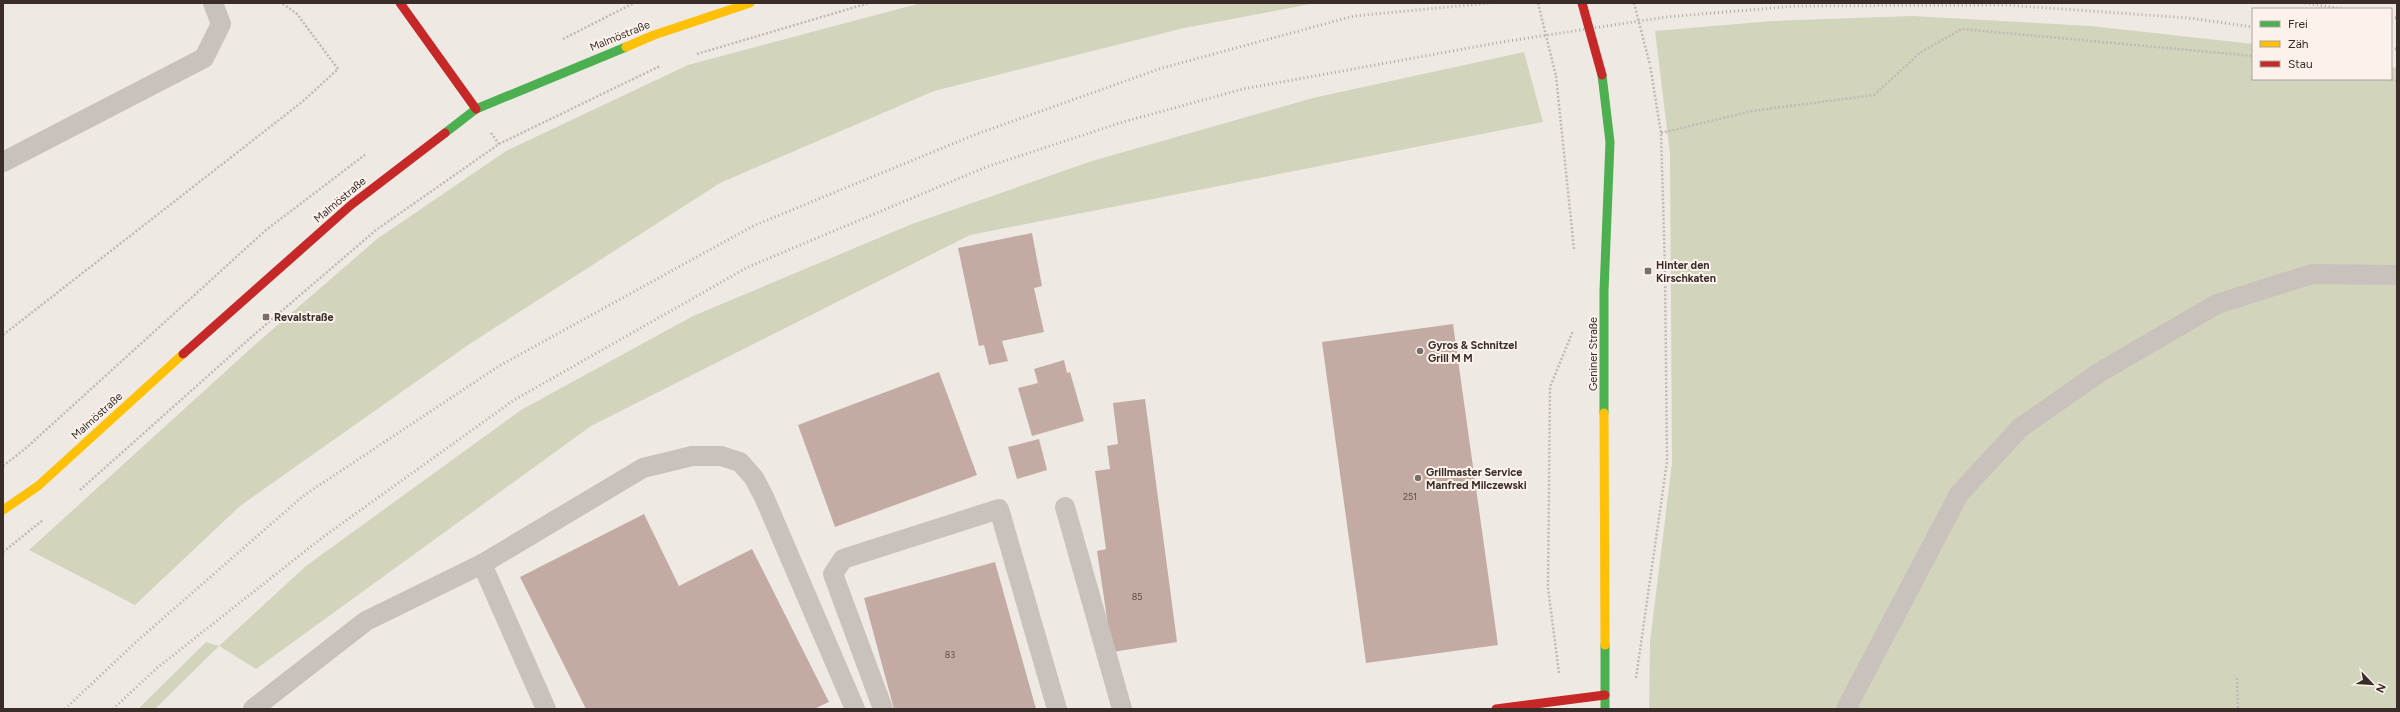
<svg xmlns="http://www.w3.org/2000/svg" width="2400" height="712" font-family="Figtree,sans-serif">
  <rect width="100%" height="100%" fill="#efe9e3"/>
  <!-- green -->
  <g fill="#d2d5bc">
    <polygon points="921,3 1317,3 1184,28 934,91 720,183 471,343 240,506 135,605 29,550 258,342 377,239 506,151 688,65"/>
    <polygon points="1912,16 2091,26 2253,44 2253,79 2391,79 2391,67 2397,68 2397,709 1649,709 1650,642 1672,463 1670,154 1655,31 1772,21"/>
    <polygon points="1524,52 1543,122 970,235 591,426 256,669 219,646 155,709 138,709 206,642 219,646 306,566 521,410 693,316 912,224 1092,161 1313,98"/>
  </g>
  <!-- building -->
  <g fill="#c3aba4">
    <polygon points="1032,233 1042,286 1034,288 1044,332 1002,341 1008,361 989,365 984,345 979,346 958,248"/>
    <polygon points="1453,324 1498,645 1366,663 1322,342"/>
    <polygon points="1064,360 1067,373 1070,372 1084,421 1032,436 1018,388 1038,383 1034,369"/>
    <polygon points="939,372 977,475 835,527 798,425"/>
    <polygon points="1145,399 1177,642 1112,652 1097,551 1106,549 1095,471 1110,469 1107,446 1118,444 1113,403"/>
    <polygon points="1039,439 1047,470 1017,479 1008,447"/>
    <polygon points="644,514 679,586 752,549 829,702 814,709 586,709 520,577"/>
    <polygon points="995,562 1036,709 894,709 864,598"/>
  </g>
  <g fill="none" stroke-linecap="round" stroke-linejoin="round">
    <!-- path -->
    <g stroke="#c1b9b4" stroke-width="2.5" stroke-dasharray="2 2" stroke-linecap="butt">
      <polyline points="563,39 634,3"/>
      <polyline points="697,54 869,3"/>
      <polyline points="1556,76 1574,249"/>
      <polyline points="2387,79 2397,81"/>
      <polyline points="491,133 499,144"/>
      <polyline points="1661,133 1752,111 1874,95 1921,52 1962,29 2253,56"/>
      <polyline points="3,335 302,102 338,69 297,14 282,3"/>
      <polyline points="3,466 25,449 266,230 366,154"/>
      <polyline points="80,490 256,333 376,230 499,144 660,66"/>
      <polyline points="3,552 43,520"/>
      <polyline points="1559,673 1548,588 1550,387 1573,331"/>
      <polyline points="1636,678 1667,462 1665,269 1661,133 1650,65"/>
      <polyline points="2237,678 2238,709"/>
    </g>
    <!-- lane -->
    <g stroke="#c8c1bc" stroke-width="20">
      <polyline points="3,162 204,58 221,24 213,3"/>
      <polyline points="1065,507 1122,709"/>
      <polyline points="482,564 546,709"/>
      <polyline points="253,709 366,621 482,564 643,468 692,456 721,456 740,462 754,478 764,497 855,709"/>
      <polyline points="883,709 833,574 843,559 999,509 1057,709"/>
      <polyline points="1846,709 1959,494 2020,428 2100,372 2217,304 2312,274 2397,275"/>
    </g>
    <!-- fast -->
    <g stroke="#4caf50" stroke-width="9">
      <polyline points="1602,75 1610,142 1604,291 1604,413"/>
      <polyline points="445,133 476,109 626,47"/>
      <polyline points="1605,645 1605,709"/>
    </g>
    <!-- slow -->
    <g stroke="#ffc107" stroke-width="9">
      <polyline points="626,47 654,35 750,3"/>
      <polyline points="1604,413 1605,645"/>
      <polyline points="3,510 38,486 183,354"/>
    </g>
    <!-- jam -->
    <g stroke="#c62828" stroke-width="9">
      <polyline points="400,3 476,109"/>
      <polyline points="183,354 351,205 445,133"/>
      <polyline points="1496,709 1605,695"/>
    </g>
    <!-- rail -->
    <g stroke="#b0aaa6" stroke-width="3" stroke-dasharray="1 3" stroke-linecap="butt">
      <polyline points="2305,3 2343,9"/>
      <polyline points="2391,17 2397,18"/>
      <polyline points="2391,48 2397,49"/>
      <polyline points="65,709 136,642 303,496 499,366 753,226 974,135 1162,68 1354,16 1490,3"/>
      <polyline points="113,709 157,668 323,537 514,400 748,267 986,167 1123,122 1243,89 1502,42 1666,17 1796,6 2006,5 2189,18 2253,27"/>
    </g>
    <!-- path-bridge -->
    <g stroke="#c1b9b4" stroke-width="2.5" stroke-dasharray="2 2" stroke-linecap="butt">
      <polyline points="1538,3 1556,76"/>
      <polyline points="1634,3 1650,65"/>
    </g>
    <!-- jam-bridge -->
    <polyline stroke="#c62828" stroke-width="9" points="1582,3 1602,75"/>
  </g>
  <!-- markers -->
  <g fill="#796f6a" stroke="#fbf2eb" stroke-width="1.5">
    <rect x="1644" y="267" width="8" height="8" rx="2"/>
    <rect x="262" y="313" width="8" height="8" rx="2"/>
    <circle cx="1420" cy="351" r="4"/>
    <circle cx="1418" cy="478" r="4"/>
  </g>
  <g text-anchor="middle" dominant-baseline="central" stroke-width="4" stroke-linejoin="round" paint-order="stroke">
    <!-- number labels -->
    <g font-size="9" fill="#5c4c48">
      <text x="1410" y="496">251</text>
      <text x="1137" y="596">85</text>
      <text x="950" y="654">83</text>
    </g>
    <!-- street labels -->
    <g font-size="11" fill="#3a2d29" stroke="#fbf2eb">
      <text transform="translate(620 36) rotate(-22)">Malmöstraße</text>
      <text transform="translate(340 200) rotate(-40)">Malmöstraße</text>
      <text transform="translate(1593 354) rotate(-90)">Geniner Straße</text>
      <text transform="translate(97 416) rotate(-42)">Malmöstraße</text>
    </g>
    <!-- poi labels -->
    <g font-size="11" font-weight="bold" fill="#3a2d29" stroke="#fbf2eb" text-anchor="start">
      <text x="1656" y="265">Hinter den<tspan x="1656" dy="13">Kirschkaten</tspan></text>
      <text x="274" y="317">Revalstraße</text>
      <text x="1428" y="345">Gyros &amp; Schnitzel<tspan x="1428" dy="13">Grill M M</tspan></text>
      <text x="1426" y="472">Grillmaster Service<tspan x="1426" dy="13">Manfred Milczewski</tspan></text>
    </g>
  </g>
  <!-- border -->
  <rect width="2400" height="712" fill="none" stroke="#3a2d29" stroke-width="8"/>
  <!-- legend -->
  <rect x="2252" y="8" width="140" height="72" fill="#fbf2eb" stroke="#aea39d"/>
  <rect x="2260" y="21" width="20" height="6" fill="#4caf50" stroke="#aea39d"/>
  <text x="2288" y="28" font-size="12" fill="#3a2d29">Frei</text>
  <rect x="2260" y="41" width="20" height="6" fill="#ffc107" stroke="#aea39d"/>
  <text x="2288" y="48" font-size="12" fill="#3a2d29">Zäh</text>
  <rect x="2260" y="61" width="20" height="6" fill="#c62828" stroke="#aea39d"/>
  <text x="2288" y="68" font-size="12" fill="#3a2d29">Stau</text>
  <!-- north arrow -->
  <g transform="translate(2372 684) rotate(115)" stroke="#fbf2eb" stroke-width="3" paint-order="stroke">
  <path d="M0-3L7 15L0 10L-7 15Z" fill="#3a2d29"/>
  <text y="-6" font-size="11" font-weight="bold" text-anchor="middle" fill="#3a2d29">N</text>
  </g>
</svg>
